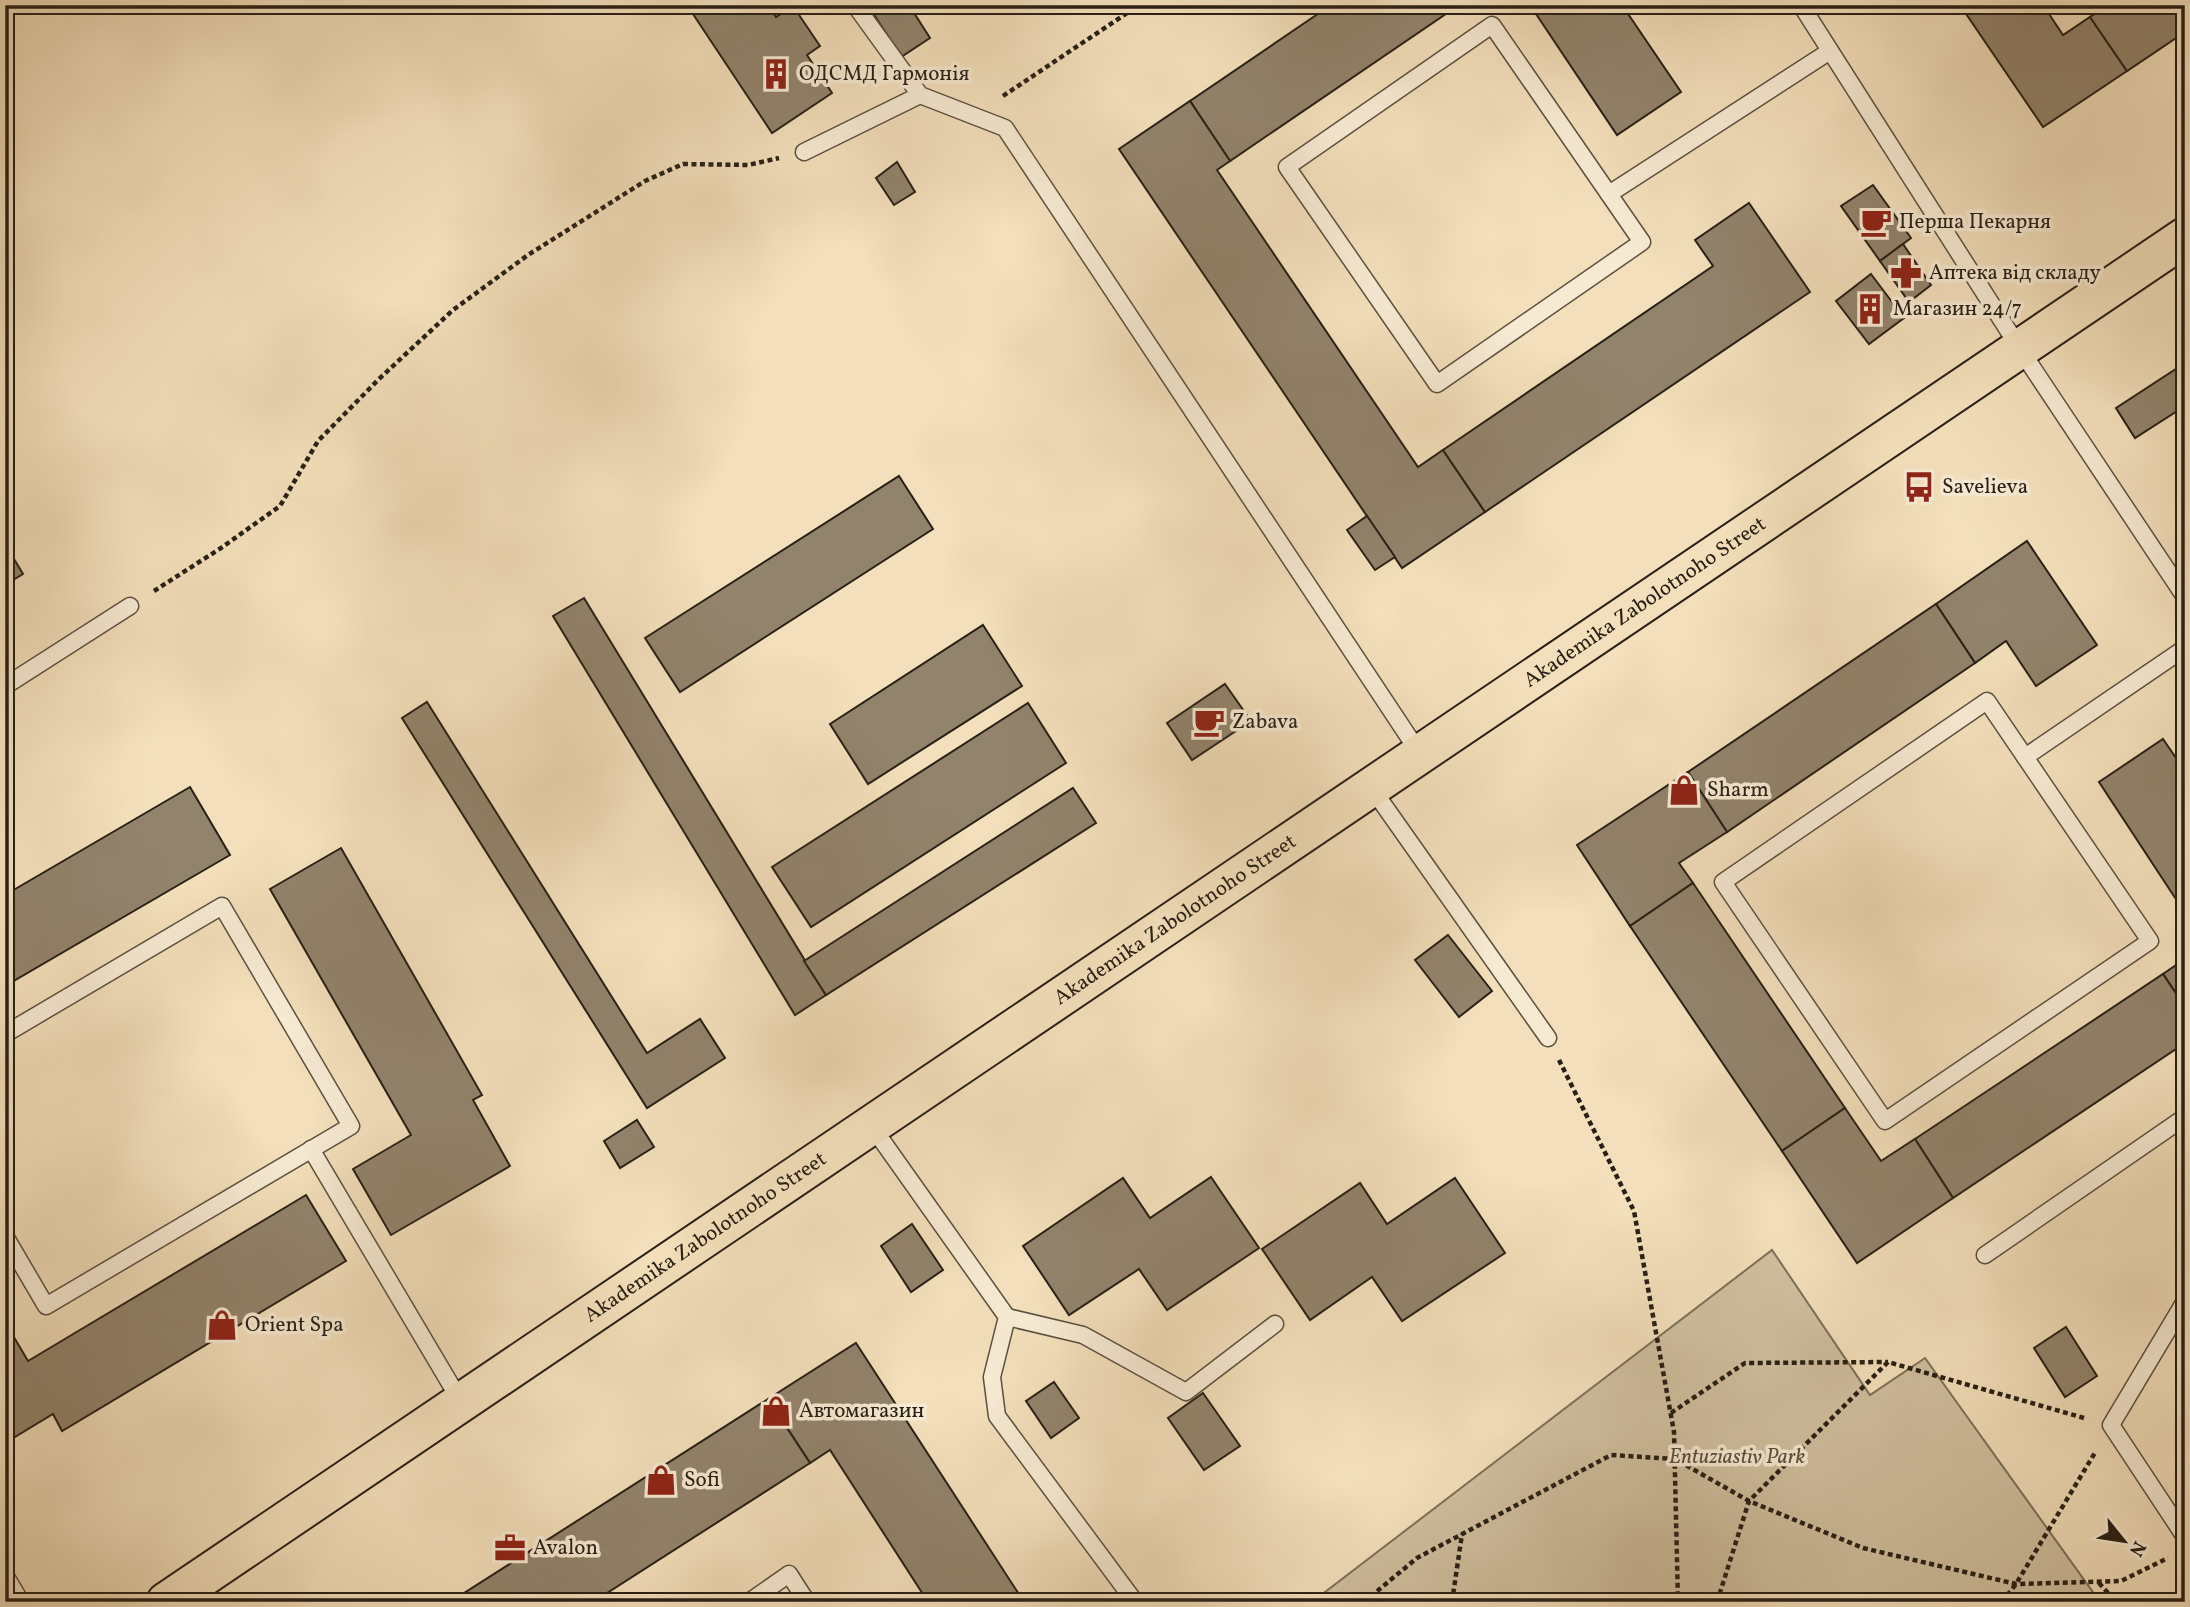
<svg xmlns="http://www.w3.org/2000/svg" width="2190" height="1607" font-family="Vollkorn,serif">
  <rect width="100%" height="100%" fill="#f3dfbb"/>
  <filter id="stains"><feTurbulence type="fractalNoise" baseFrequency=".00286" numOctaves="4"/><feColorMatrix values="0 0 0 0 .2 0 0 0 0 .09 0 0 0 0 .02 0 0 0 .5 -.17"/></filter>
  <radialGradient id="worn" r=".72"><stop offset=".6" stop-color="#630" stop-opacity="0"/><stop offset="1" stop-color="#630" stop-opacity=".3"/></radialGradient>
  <!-- green -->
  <polygon fill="#d0bf9f" stroke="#7c705a" stroke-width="2" points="1772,1250 1870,1395 1925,1358 2100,1602 1312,1602"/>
  <!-- building -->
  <g fill="#92836c" stroke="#282016" stroke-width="2">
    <polygon points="687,5 768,5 776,17 793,6 820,46 807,55 832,93 772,133"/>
    <polygon points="879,5 909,5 930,38 901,57 871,10"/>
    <polygon points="1331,5 1459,5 1230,161 1190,101"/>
    <polygon points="1530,5 1622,5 1681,92 1617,135"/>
    <polygon points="1960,5 2043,5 2063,35 2090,17 2127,71 2043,127"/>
    <polygon points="2107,5 2185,5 2185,32 2127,71 2090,17"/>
    <polygon points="1190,101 1230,161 1217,170 1418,467 1443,450 1485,512 1402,568 1119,149"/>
    <polygon points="897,162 915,192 894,205 876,178"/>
    <polygon points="1873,185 1911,238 1880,261 1841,206"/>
    <polygon points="1749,203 1810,292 1485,512 1443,450 1713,266 1695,240"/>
    <polygon points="1903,244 1931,285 1909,302 1880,261"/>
    <polygon points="1871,274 1904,318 1869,344 1836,301"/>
    <polygon points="2176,369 2185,383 2185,406 2135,438 2116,408"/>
    <polygon points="899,476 933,529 680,692 645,638"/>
    <polygon points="1367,516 1395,557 1375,570 1347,530"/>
    <polygon points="2027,541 2097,645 2036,686 2006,641 1975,663 1936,604"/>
    <polygon points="5,544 23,574 5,585"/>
    <polygon points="584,598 826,995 795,1015 553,616"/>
    <polygon points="1936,604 1975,663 1727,832 1688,772"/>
    <polygon points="983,625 1022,686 868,784 830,724"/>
    <polygon points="1225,684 1251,721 1192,760 1167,723"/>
    <polygon points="427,702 647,1053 700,1019 725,1058 647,1108 402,718"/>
    <polygon points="1028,703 1066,763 811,927 772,867"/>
    <polygon points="2163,739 2185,771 2185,913 2099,782"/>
    <polygon points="1688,772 1727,832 1679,863 1693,883 1630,926 1577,845"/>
    <polygon points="190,787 230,855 5,986 5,895"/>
    <polygon points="1073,788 1096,823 826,995 804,961"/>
    <polygon points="341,848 482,1095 473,1100 510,1166 391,1235 353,1169 411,1135 270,889"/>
    <polygon points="1693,883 1845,1108 1782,1151 1630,926"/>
    <polygon points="1448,935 1492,991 1459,1017 1415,960"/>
    <polygon points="2185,959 2185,1007 2163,974"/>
    <polygon points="2163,974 2185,1007 2185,1043 1953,1198 1915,1139"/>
    <polygon points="1845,1108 1881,1161 1915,1139 1953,1198 1857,1263 1782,1151"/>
    <polygon points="637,1120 654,1147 620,1168 604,1141"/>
    <polygon points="1211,1177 1259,1248 1167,1310 1139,1269 1069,1315 1023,1246 1123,1178 1150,1218"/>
    <polygon points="1455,1178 1505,1253 1402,1321 1372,1277 1310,1320 1262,1249 1360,1183 1387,1224"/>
    <polygon points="306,1195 346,1261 62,1431 53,1414 5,1443 5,1322 28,1361"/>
    <polygon points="912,1224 943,1270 911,1292 881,1246"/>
    <polygon points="2066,1327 2097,1376 2065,1397 2034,1348"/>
    <polygon points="856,1343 1024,1602 928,1602 830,1450 810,1463 768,1399"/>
    <polygon points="1054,1382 1079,1418 1051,1438 1026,1401"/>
    <polygon points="1203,1393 1240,1446 1204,1470 1168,1418"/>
    <polygon points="768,1399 810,1463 593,1602 450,1602"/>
  </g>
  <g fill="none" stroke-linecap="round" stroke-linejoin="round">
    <defs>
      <g id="lane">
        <polyline points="855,5 920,95 1005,128 1420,754"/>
        <polyline points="1801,5 2020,349 2185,597"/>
        <polygon points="1492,25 1642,242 1437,384 1287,167"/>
        <polyline points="804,152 920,95"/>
        <polyline points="1609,194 1830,51"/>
        <polyline points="5,686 130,606"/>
        <polygon points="1987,701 2150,941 1885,1121 1723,882"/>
        <polyline points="2025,757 2185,648"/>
        <polyline points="1371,787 1548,1038"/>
        <polyline points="5,1034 222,906 351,1126 46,1306 5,1236"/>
        <polyline points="871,1125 1007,1317 992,1377 997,1416 1135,1602"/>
        <polyline points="311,1149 461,1402"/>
        <polyline points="1985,1255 2185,1117"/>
        <polyline points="2185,1301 2111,1425 2185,1537"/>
        <polyline points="1007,1317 1083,1335 1186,1392 1275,1324"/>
        <polyline points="5,1575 21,1602"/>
        <polyline points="749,1602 789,1574 807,1602"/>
      </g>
      <g id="primary">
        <path id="s1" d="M166 1602 2185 237"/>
      </g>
    </defs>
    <!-- lane casing -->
    <use href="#lane" stroke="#5b503f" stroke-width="19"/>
    <!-- primary casing -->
    <use href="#primary" stroke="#282016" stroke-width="42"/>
    <!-- path -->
    <g stroke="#282016" stroke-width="4.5" stroke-dasharray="5 3.5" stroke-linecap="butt">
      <polyline points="1003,96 1139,5"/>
      <polyline points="154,591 221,548 280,506 318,441 379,379 453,310 528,255 645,181 683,164 748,165 779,158"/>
      <polyline points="1559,1060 1634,1211 1674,1432 1678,1602"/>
      <polyline points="1671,1413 1745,1363 1888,1362"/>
      <polyline points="2099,1583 2116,1602"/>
      <polyline points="1364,1602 1417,1558 1611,1455 1675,1459 1749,1501 1863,1548 2016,1584 2121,1581 2168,1558"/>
      <polyline points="1452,1602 1462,1534"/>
      <polyline points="1717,1602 1749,1501 1888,1362 2084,1418"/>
      <polyline points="2002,1602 2016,1584 2096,1451"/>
    </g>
    <!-- lane -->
    <use href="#lane" stroke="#f7ead3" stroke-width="16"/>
    <!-- primary -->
    <use href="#primary" stroke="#f3dfbb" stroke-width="38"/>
  </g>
  <!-- icons -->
  <defs>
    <symbol id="building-bare" viewBox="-9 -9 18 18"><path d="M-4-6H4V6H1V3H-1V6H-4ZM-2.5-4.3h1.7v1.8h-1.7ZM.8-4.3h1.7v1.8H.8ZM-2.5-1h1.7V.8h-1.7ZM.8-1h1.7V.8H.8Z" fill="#8f2418" stroke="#f7ead3" stroke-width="2.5" paint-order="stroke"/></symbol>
    <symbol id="cafe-bare" viewBox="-9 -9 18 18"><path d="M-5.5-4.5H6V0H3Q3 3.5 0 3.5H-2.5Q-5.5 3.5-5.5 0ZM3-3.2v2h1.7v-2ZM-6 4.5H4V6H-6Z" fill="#8f2418" stroke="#f7ead3" stroke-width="2.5" paint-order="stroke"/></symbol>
    <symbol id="pharmacy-bare" viewBox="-9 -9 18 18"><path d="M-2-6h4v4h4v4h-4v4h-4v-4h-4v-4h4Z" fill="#8f2418" stroke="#f7ead3" stroke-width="2.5" paint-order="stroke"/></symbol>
    <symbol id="bus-bare" viewBox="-9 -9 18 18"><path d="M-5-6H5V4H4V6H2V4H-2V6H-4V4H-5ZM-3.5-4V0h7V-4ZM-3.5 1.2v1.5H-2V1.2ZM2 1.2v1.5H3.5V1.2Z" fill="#8f2418" stroke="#f7ead3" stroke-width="2.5" paint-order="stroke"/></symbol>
    <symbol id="shop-bare" viewBox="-9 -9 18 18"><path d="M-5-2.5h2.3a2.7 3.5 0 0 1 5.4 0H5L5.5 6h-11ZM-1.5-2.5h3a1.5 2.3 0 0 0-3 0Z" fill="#8f2418" stroke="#f7ead3" stroke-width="2.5" paint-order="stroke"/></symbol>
    <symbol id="office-bare" viewBox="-9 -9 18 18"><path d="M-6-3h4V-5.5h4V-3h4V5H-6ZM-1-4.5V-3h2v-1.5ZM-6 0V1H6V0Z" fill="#8f2418" stroke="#f7ead3" stroke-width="2.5" paint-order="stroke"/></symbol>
  </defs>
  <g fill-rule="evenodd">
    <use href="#building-bare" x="754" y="52" width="44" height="44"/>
    <use href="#cafe-bare" x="1854" y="200" width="44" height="44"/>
    <use href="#pharmacy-bare" x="1884" y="251" width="44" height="44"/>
    <use href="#building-bare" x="1848" y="287" width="44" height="44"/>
    <use href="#bus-bare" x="1897" y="465" width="44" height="44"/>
    <use href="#cafe-bare" x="1187" y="700" width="44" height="44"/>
    <use href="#shop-bare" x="1662" y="768" width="44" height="44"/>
    <use href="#shop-bare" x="200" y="1303" width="44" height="44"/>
    <use href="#shop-bare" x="754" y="1389" width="44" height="44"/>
    <use href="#shop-bare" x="639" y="1458" width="44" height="44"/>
    <use href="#office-bare" x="488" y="1526" width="44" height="44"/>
  </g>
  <g text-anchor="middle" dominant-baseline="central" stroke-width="7" stroke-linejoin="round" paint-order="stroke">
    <!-- poi labels -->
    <g font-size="21" fill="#282016" stroke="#f7ead3" text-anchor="start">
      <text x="799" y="74">ОДСМД Гармонія</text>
      <text x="1899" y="222">Перша Пекарня</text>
      <text x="1929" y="273">Аптека від складу</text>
      <text x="1893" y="309">Магазин 24/7</text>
      <text x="1942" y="487">Savelieva</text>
      <text x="1232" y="722">Zabava</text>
      <text x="1707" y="790">Sharm</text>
      <text x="245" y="1325">Orient Spa</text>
      <text x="799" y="1411">Автомагазин</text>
      <text x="684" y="1480">Sofi</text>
      <text x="533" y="1548">Avalon</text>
    </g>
    <!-- street labels -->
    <g font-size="21" fill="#282016" stroke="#f7ead3">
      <text stroke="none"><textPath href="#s1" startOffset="1785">Akademika Zabolotnoho Street</textPath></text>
      <text stroke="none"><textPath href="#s1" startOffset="1218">Akademika Zabolotnoho Street</textPath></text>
      <text stroke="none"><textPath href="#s1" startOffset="651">Akademika Zabolotnoho Street</textPath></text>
    </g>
    <!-- park labels -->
    <g font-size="21" font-style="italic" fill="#5a503f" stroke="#f7ead3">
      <text x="1737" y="1457">Entuziastiv Park</text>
    </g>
  </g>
  <!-- margin -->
  <rect width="2190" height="1607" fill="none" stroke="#f3dfbb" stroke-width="28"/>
  <rect x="7" y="7" width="2176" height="1593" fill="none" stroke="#282016" stroke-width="3.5"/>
  <rect x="14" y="14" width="2162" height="1579" fill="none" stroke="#282016" stroke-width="2"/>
  <!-- north arrow -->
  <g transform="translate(2124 1541) rotate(120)" stroke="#f7ead3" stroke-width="5" paint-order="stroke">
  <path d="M0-5L12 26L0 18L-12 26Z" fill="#282016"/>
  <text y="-10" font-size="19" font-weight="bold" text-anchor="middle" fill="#282016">N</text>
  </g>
  <rect width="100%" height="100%" filter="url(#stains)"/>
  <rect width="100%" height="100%" fill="url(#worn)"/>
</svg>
